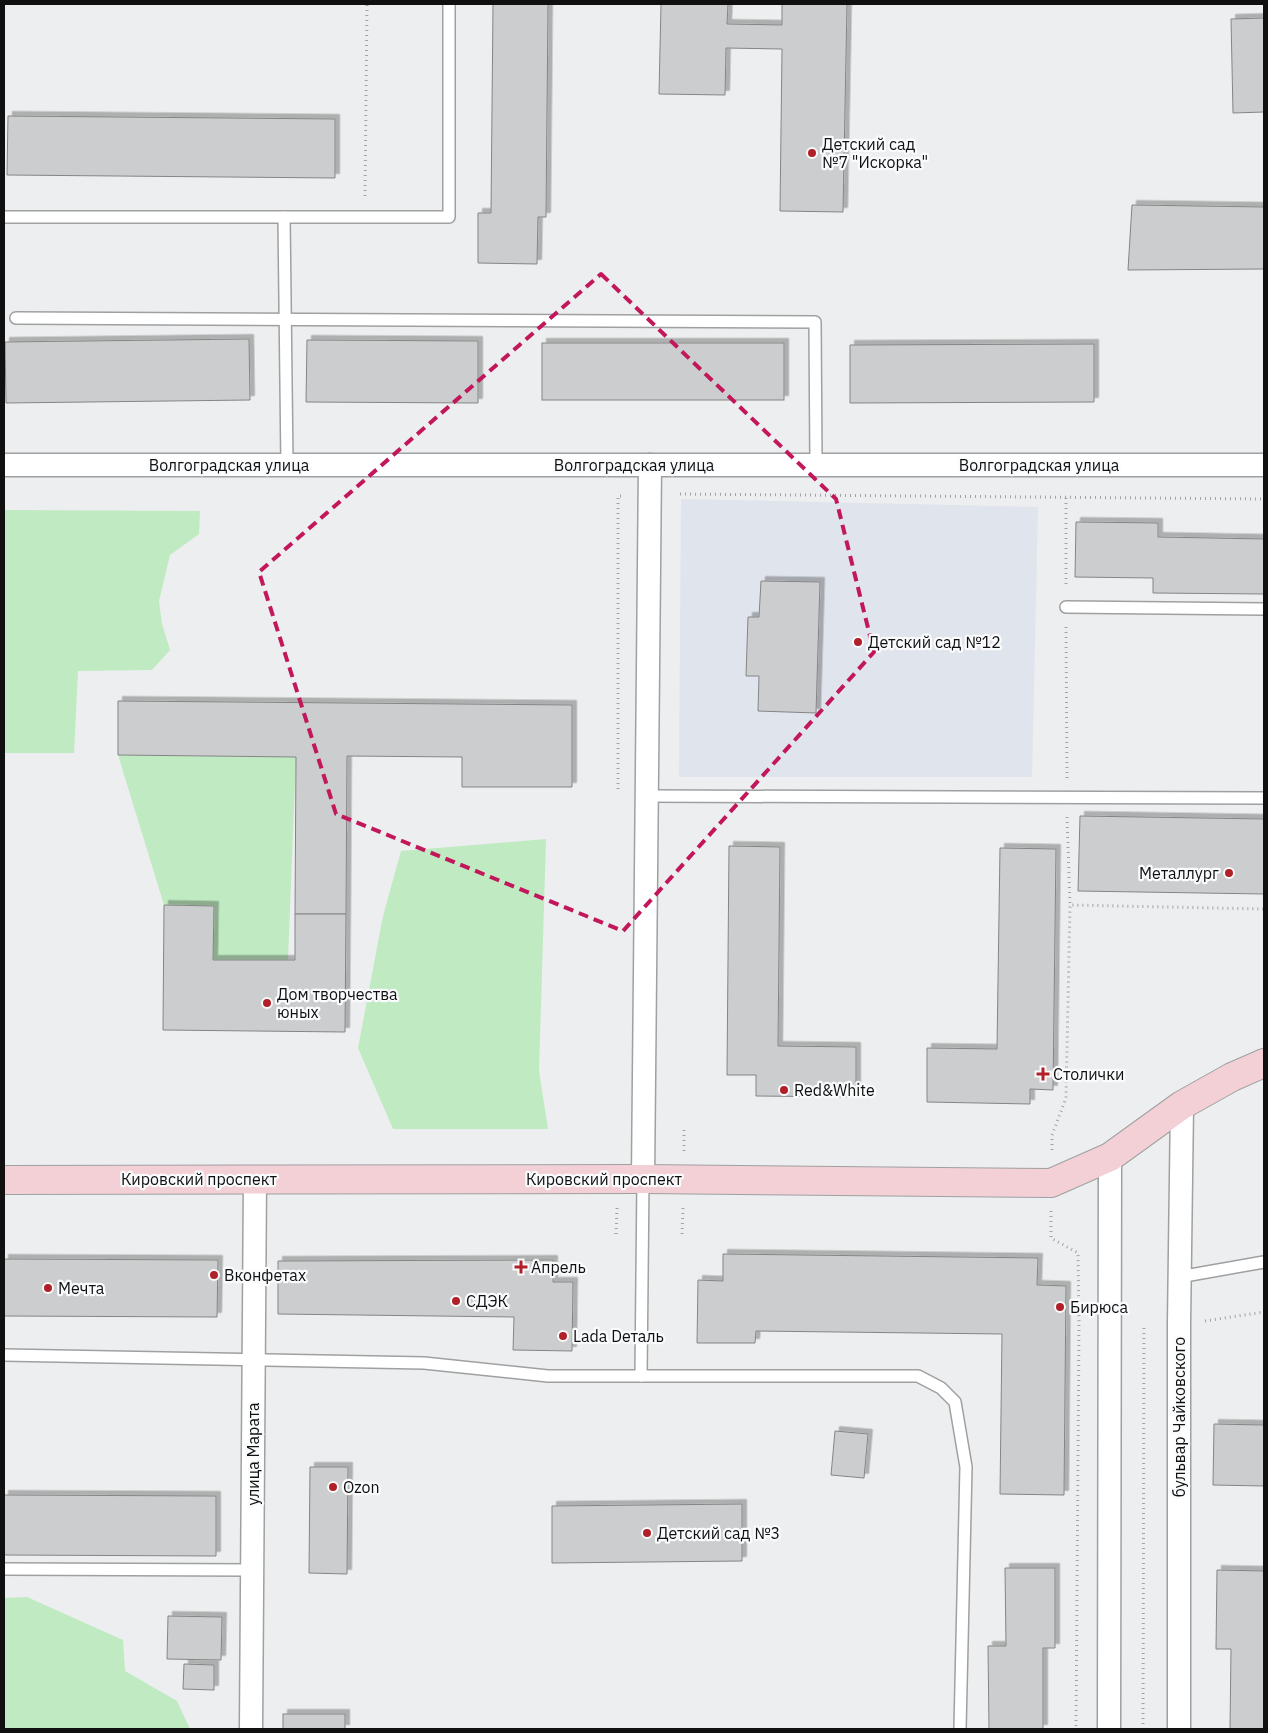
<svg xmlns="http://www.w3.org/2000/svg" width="1268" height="1733" font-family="'IBM Plex Sans',sans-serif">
  <defs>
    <filter id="shadow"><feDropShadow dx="4.5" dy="-4.5" stdDeviation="0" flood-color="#0004"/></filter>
  </defs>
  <rect width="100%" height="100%" fill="#edeeef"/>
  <!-- built -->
  <polygon fill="#e0e4ec" points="681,499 1038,507 1032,777 679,777"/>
  <!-- green -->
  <g fill="#c0eac1">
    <polygon points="4,510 200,511 199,534 170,555 159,601 162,624 170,650 152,670 78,671 74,753 4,753"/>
    <polygon points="118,755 296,757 288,960 213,960 213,906 164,905"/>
    <polygon points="546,839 539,1071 548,1129 393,1129 358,1048 383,916 401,851"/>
    <polygon points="27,1597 123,1640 125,1671 177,1701 190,1729 4,1729 4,1598"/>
  </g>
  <!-- building -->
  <g fill="#cccdce" stroke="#858586" filter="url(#shadow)">
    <polygon points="493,4 548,4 546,217 538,217 537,264 478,263 478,213 491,213"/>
    <polygon points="661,4 728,4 727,24 782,25 782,4 847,4 843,212 780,211 782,49 726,48 725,95 659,94"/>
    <polygon points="1264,18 1264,112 1233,113 1231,19"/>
    <polygon points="8,116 335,119 335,178 7,175"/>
    <polygon points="1132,205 1264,207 1264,269 1128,270"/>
    <polygon points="249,339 250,400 6,403 5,342"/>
    <polygon points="307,340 478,341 478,403 306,402"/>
    <rect x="542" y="343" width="242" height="57"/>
    <polygon points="1094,344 1094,402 850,403 850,345"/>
    <polygon points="1076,522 1158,523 1158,537 1264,539 1264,594 1153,593 1153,578 1075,577"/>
    <polygon points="761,581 820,582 816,713 758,711 759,676 746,676 748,617 759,617"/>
    <polygon points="118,701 572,705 572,787 462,787 462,757 347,756 346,914 295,914 296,757 118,755"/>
    <polygon points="1080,816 1264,819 1264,894 1078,891"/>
    <polygon points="729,846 780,847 778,1046 856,1047 856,1097 756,1096 756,1075 727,1075"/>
    <polygon points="1000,848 1056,849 1053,1090 1030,1089 1030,1104 927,1102 927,1048 997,1049"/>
    <polygon points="164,905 214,906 213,960 295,960 295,914 346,914 345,1032 163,1030"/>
    <polygon points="723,1254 1038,1258 1037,1285 1066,1286 1064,1495 1000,1494 1002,1334 756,1331 755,1343 697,1343 698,1280 723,1281"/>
    <polygon points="4,1259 218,1260 217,1317 4,1316"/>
    <polygon points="553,1260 553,1282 573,1282 572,1351 513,1350 514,1317 278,1314 278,1261"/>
    <polygon points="1214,1424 1264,1425 1264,1486 1213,1485"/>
    <polygon points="835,1431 868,1434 864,1478 831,1475"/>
    <polygon points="310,1467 348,1467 347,1574 309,1573"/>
    <polygon points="4,1495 216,1496 216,1556 4,1555"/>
    <polygon points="742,1504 742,1561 552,1563 552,1506"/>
    <polygon points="1005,1568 1055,1568 1055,1648 1043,1648 1043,1729 989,1729 988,1646 1006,1646"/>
    <polygon points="1217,1570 1264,1571 1264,1729 1230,1729 1231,1649 1216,1649"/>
    <polygon points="168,1616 222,1617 221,1660 167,1659"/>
    <polygon points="184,1664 214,1665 214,1690 183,1689"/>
    <rect x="283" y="1714" width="62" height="15"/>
  </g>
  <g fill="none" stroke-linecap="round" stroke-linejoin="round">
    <defs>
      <g id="lane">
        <polyline points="4,217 449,217 449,4"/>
        <polyline points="284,217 287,465"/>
        <polyline points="16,318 815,322 816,464"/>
        <polyline points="1066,607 1264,609"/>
        <polyline points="647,796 1264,798"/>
        <polyline points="1179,1277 1264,1262"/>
        <polyline points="4,1355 424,1363 548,1376 918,1376 941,1388 955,1402 966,1467 960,1729"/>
        <polyline points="641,1376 643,1179"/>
        <polyline points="4,1569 252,1570"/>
      </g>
      <g id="street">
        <polyline points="4,465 1264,465"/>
        <polyline points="643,1179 650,465"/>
        <polyline points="251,1729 255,1179"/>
        <polyline points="1109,1729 1110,1157"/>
        <polyline points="1179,1729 1179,1324 1182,1105"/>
      </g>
      <polyline id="secondary" points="4,1180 643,1179 1051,1183 1110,1157 1182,1105 1232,1077 1264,1063"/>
    </defs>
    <!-- lane casing -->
    <use href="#lane" stroke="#9fa0a1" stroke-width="14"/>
    <!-- street casing -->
    <use href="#street" stroke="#9fa0a1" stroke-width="25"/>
    <!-- secondary casing -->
    <use href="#secondary" stroke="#9fa0a1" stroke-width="30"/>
    <!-- path -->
    <g stroke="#a2a3a4" stroke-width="3" stroke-dasharray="1 4" stroke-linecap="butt">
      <polyline points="365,196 367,4"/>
      <polyline points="680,494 1264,499"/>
      <polyline points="1066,498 1066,585"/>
      <polyline points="1066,627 1067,778"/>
      <polyline points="618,789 618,496 624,496"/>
      <polyline points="1067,817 1070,905"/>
      <polyline points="1052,1150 1052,1135 1066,1098 1070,905 1264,909"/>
      <polyline points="684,1151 684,1130"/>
      <polyline points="1051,1211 1051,1238 1078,1253 1079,1322 1076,1729"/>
      <polyline points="616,1234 617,1208"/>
      <polyline points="682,1234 683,1208"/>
      <polyline points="1205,1321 1264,1312"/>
      <polyline points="1143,1729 1144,1324"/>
    </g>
    <!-- lane -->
    <use href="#lane" stroke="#fff" stroke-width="11"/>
    <!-- street -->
    <use href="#street" stroke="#fff" stroke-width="22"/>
    <!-- secondary -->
    <use href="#secondary" stroke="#f2d0d6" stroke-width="28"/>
  </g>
  <!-- marked area -->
  <path fill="none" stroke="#c2185b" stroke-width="4" stroke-dasharray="10 6" stroke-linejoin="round" d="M601 274 836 499 874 652 623 931 336 814 259 572Z"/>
  <!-- markers -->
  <g fill="#b12028" stroke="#fafbfc" stroke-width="2">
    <circle cx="812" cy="153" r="5"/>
    <circle cx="858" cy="642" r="5"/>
    <circle cx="1229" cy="873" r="5"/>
    <circle cx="267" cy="1003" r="5"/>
    <path d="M1040.5 1066.5h5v5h5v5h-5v5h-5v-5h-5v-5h5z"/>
    <circle cx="784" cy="1090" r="5"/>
    <path d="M518.5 1259.5h5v5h5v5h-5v5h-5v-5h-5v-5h5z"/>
    <circle cx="214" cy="1275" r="5"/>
    <circle cx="48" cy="1288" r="5"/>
    <circle cx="456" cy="1301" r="5"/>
    <circle cx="1060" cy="1307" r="5"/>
    <circle cx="563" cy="1336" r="5"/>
    <circle cx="333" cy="1487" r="5"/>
    <circle cx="647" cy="1533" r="5"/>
  </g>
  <g text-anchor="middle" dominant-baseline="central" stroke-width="4.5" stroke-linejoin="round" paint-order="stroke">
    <!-- poi labels -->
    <g font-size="16" fill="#101011" stroke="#fafbfc" text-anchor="start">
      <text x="822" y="144">Детский cад<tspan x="822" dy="18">№7 "Искорка"</tspan></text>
      <text x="868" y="642">Детский cад №12</text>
      <text x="1219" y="873" text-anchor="end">Металлург</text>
      <text x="277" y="994">Дом творчества<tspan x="277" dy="18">юных</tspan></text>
      <text x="1053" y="1074">Столички</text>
      <text x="794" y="1090">Red&amp;White</text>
      <text x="531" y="1267">Апрель</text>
      <text x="224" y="1275">Вконфетах</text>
      <text x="58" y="1288">Мечта</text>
      <text x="466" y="1301">СДЭК</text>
      <text x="1070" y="1307">Бирюса</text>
      <text x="573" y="1336">Lada Dеталь</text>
      <text x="343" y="1487">Ozon</text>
      <text x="657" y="1533">Детский cад №3</text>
    </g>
    <!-- street labels -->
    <g font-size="16" fill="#101011" stroke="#fafbfc">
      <text x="229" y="465">Волгоградская улица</text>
      <text x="634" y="465">Волгоградская улица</text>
      <text x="1039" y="465">Волгоградская улица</text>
      <text x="199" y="1179">Кировский проспект</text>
      <text x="604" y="1179">Кировский проспект</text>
      <text transform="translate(1179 1417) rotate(-90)">бульвар Чайковского</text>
      <text transform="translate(253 1454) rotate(-90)">улица Марата</text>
    </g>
  </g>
  <!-- border -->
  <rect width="1268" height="1733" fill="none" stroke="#101011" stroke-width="10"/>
</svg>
